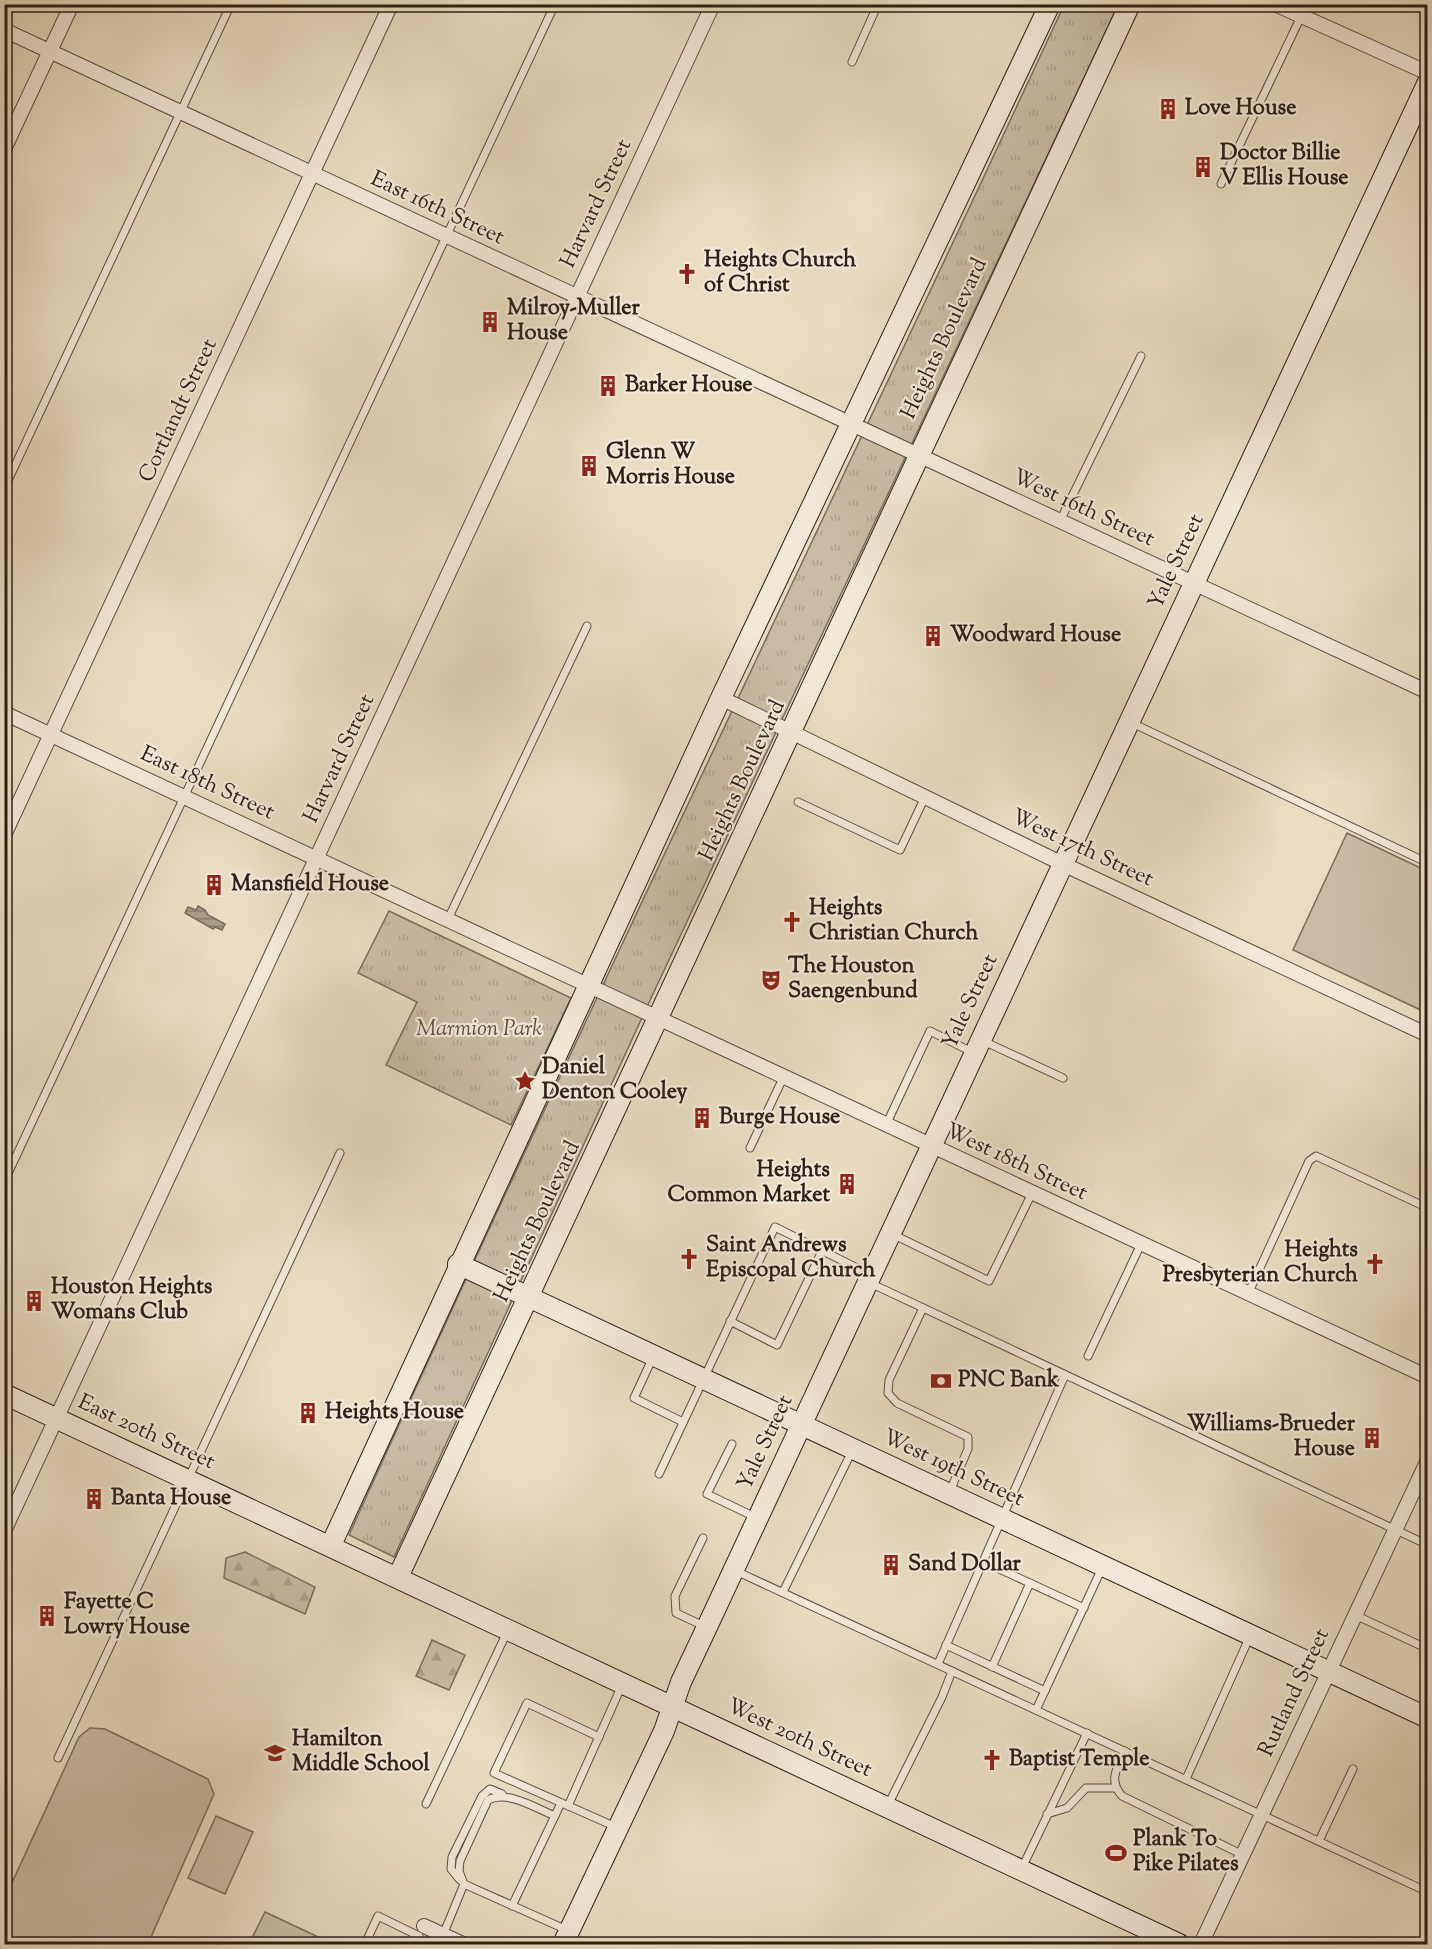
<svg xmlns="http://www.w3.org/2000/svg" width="1432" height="1949" font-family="'Sorts Mill Goudy',serif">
  <defs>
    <pattern id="forest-firs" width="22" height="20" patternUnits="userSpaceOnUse" patternTransform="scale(1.5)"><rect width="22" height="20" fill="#c9bca4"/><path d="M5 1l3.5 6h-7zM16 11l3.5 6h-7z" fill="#ada18c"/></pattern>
    <pattern id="park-tufts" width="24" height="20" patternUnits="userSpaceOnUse" patternTransform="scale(1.5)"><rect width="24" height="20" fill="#c9bca4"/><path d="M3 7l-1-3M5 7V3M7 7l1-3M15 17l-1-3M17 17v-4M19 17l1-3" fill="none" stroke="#ada18c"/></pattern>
    <pattern id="water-rules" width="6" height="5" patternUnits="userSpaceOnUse" patternTransform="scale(1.5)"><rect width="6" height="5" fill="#a99c88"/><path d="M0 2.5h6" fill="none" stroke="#8a7f6e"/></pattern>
  </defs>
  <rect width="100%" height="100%" fill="#e9dcc1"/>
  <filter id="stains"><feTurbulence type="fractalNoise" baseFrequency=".00333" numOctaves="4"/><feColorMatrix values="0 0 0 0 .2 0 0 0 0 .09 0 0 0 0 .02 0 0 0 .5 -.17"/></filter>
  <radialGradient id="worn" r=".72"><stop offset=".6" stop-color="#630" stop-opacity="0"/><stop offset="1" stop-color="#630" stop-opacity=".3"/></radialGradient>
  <!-- grass -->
  <g fill="#c9bca4" stroke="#7a6e5e" stroke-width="1.5">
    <polygon points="1347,833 1427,871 1427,1013 1293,950"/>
    <polygon points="90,1728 105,1729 208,1779 214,1794 148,1944 5,1944 5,1898 79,1737"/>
    <polygon points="216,1816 253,1832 225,1894 188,1878"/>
    <polygon points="265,1912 327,1941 325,1944 249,1944"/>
  </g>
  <!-- forest -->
  <g fill="url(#forest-firs)" stroke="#7a6e5e" stroke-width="1.5">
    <polygon points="245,1552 315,1587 305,1614 224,1578 226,1558"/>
    <polygon points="432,1640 465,1655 449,1690 416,1676"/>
  </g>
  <!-- park -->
  <g fill="url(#park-tufts)" stroke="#7a6e5e" stroke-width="1.5">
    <path d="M1064 5H1118L652 996 394 1557 349 1535C581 1022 827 515 1064 5Z"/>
    <polygon points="389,911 571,998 511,1125 386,1065 417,1002 358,973"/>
  </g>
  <!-- water -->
  <polygon fill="url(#water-rules)" stroke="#776a5b" stroke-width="1.5" points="198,906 205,910 208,915 225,924 222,930 215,927 213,929 185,913 188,907 196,910"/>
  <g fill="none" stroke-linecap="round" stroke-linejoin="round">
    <defs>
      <g id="lane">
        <polyline points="852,62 878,4"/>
        <polyline points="1221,184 1307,4"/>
        <polyline points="4,489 231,4"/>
        <polyline points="1060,521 1141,356"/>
        <polyline points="1132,723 1428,863"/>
        <polyline points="798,802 900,850 925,797"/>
        <polyline points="448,919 587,626"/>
        <polyline points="981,1040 1063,1078"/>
        <polyline points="886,1125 930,1031 972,1052"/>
        <polyline points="750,1148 784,1076"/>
        <polyline points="4,1182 555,4"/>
        <polyline points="892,1234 989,1281 1032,1193"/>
        <polyline points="870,1283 1428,1545"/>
        <polyline points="1248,1294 1309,1161 1316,1156 1428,1208"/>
        <polyline points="923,1308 889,1380 888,1393 897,1403 968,1437 968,1449 950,1491"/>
        <polyline points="730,1321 777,1345 822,1251"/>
        <polyline points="1088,1356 1141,1244"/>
        <polyline points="653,1357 634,1398 683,1422"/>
        <polyline points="732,1444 707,1494 755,1517"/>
        <polyline points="659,1474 775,1227 869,1274"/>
        <polyline points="703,1538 675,1596 676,1613 704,1626"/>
        <polyline points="984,1562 1084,1608"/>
        <polyline points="736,1571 1428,1892"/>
        <polyline points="783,1592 853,1449"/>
        <polyline points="1355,1615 1428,1649"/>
        <polyline points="946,1645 1045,1691"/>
        <polyline points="938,1664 1065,1375"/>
        <polyline points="992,1667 1030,1583"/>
        <polyline points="1036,1710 1102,1568"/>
        <polyline points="599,1737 527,1703 494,1773 616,1827"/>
        <path d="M1125 1751C1117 1768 1108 1780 1122 1796L1243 1855"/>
        <polyline points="58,1758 340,1153"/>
        <polyline points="1186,1779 1250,1636"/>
        <polyline points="426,1804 508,1630"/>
        <polyline points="888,1805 942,1697 952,1671"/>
        <polyline points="568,1806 622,1685"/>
        <polyline points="1047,1814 1067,1808 1086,1788 1115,1788"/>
        <polyline points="1319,1841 1353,1769"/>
        <polyline points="1022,1868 1087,1733"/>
        <polyline points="460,1880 451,1869 452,1857 482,1796 490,1789 502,1794"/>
        <path d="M464 1884 459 1871 460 1861 488 1800C508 1790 535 1808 555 1816"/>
        <polyline points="512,1906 561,1803"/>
        <polyline points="443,1935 464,1884 567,1930"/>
        <polyline points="365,1944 378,1916 419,1936"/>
      </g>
      <g id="street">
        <polyline points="1275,4 1428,73"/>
        <polyline points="4,30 1428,692"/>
        <polyline points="4,149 72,4"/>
        <polyline points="721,698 1063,864 1428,1035"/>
        <polyline points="4,713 1428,1377"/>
        <polyline points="4,835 391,4"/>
        <polyline points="4,1531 713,4"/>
        <polyline points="424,1926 463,1944"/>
        <polyline points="1201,1944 1428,1460"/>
      </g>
      <g id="secondary">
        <polyline points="458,1264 1428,1718"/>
        <polyline points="4,1394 1179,1944"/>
        <polyline points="331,1545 721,698 1050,4"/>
        <path d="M398 1577C646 1055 883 527 1130 4"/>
        <polyline points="563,1944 664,1731 681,1682 707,1627 1428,82"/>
      </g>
    </defs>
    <!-- lane casing -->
    <use href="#lane" stroke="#5b4f42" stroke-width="9"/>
    <!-- street casing -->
    <use href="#street" stroke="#5b4f42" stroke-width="16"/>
    <!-- secondary casing -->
    <use href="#secondary" stroke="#2c2018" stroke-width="22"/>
    <!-- lane -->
    <use href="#lane" stroke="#f1e8d7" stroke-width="7"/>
    <!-- street -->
    <use href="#street" stroke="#f1e8d7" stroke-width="14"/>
    <!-- secondary -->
    <use href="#secondary" stroke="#f1e8d7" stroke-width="20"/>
  </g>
  <!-- icons -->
  <defs>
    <symbol id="building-bare" viewBox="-9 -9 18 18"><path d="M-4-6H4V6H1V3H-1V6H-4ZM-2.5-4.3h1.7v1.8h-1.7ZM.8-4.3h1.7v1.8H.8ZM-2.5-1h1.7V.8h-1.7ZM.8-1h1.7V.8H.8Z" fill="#8f2418" stroke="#f1e8d7" stroke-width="2.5" paint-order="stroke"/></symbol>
    <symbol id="church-bare" viewBox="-9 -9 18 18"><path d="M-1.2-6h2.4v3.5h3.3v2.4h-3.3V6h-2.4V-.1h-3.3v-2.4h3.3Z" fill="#8f2418" stroke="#f1e8d7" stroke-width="2.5" paint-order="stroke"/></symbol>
    <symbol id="theatre-bare" viewBox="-9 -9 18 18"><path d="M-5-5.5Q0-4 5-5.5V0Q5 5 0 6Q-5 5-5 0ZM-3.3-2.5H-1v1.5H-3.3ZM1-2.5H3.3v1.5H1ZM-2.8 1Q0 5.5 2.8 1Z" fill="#8f2418" stroke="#f1e8d7" stroke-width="2.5" paint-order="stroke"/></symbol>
    <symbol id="sight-bare" viewBox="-9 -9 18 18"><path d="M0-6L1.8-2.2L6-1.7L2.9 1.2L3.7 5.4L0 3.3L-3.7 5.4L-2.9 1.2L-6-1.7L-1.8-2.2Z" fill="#8f2418" stroke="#f1e8d7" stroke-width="2.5" paint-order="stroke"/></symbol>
    <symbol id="bank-bare" viewBox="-9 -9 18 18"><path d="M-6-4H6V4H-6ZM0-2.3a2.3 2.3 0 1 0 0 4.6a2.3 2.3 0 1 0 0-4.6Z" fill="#8f2418" stroke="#f1e8d7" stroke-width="2.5" paint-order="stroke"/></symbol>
    <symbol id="school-bare" viewBox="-9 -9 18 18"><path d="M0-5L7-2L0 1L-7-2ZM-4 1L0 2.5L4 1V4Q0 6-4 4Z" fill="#8f2418" stroke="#f1e8d7" stroke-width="2.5" paint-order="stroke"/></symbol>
    <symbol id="stadium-bare" viewBox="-9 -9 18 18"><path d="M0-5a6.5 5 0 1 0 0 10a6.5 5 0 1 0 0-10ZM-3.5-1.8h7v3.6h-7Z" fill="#8f2418" stroke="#f1e8d7" stroke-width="2.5" paint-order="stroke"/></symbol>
  </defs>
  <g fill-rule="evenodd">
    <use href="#building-bare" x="1153" y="94" width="30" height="30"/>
    <use href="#building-bare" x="1188" y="152" width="30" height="30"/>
    <use href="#church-bare" x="672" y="259" width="30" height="30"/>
    <use href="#building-bare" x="475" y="307" width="30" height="30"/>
    <use href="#building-bare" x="593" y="371" width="30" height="30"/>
    <use href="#building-bare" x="574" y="451" width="30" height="30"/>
    <use href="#building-bare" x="918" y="621" width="30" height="30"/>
    <use href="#building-bare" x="199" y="870" width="30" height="30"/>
    <use href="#church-bare" x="777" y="907" width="30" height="30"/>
    <use href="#theatre-bare" x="756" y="965" width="30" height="30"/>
    <use href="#sight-bare" x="510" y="1066" width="30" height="30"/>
    <use href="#building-bare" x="687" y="1103" width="30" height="30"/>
    <use href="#building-bare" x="832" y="1169" width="30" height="30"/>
    <use href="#church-bare" x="674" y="1244" width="30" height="30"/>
    <use href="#church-bare" x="1360" y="1249" width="30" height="30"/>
    <use href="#building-bare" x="19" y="1286" width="30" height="30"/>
    <use href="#bank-bare" x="926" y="1366" width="30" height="30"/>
    <use href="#building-bare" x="293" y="1398" width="30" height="30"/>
    <use href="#building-bare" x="1357" y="1423" width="30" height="30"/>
    <use href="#building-bare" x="79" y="1484" width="30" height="30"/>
    <use href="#building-bare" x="876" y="1550" width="30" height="30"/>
    <use href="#building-bare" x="32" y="1601" width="30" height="30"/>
    <use href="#school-bare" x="260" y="1738" width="30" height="30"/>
    <use href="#church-bare" x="977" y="1745" width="30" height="30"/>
    <use href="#stadium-bare" x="1101" y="1838" width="30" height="30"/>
  </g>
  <g text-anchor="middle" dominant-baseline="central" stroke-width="4.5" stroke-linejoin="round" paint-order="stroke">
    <!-- poi labels -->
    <g font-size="22" font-weight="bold" fill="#2c2018" stroke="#f1e8d7" text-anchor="start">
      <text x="1185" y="109">Love House</text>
      <text x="1220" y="154">Doctor Billie<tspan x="1220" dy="25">V Ellis House</tspan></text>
      <text x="704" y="261">Heights Church<tspan x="704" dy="25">of Christ</tspan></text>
      <text x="507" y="309">Milroy-Muller<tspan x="507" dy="25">House</tspan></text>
      <text x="625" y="386">Barker House</text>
      <text x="606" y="453">Glenn W<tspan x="606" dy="25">Morris House</tspan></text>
      <text x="950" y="636">Woodward House</text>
      <text x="231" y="885">Mansfield House</text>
      <text x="809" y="909">Heights<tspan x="809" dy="25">Christian Church</tspan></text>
      <text x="788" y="967">The Houston<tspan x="788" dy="25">Saengenbund</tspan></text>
      <text x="542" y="1068">Daniel<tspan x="542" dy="25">Denton Cooley</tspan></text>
      <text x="719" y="1118">Burge House</text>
      <text x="830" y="1171" text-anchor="end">Heights<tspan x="830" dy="25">Common Market</tspan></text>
      <text x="706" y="1246">Saint Andrews<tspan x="706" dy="25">Episcopal Church</tspan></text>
      <text x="1358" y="1251" text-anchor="end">Heights<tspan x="1358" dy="25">Presbyterian Church</tspan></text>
      <text x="51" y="1288">Houston Heights<tspan x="51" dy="25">Womans Club</tspan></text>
      <text x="958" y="1381">PNC Bank</text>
      <text x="325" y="1413">Heights House</text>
      <text x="1355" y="1425" text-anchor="end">Williams-Brueder<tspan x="1355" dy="25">House</tspan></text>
      <text x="111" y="1499">Banta House</text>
      <text x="908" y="1565">Sand Dollar</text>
      <text x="64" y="1603">Fayette C<tspan x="64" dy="25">Lowry House</tspan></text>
      <text x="292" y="1740">Hamilton<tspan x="292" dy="25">Middle School</tspan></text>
      <text x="1009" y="1760">Baptist Temple</text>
      <text x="1133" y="1840">Plank To<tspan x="1133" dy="25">Pike Pilates</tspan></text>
    </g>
    <!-- street labels -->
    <g font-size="22" fill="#2c2018" stroke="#f1e8d7">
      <text transform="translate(597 204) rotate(-65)">Harvard Street</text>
      <text transform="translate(437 209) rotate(25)">East 16th Street</text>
      <text transform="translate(945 339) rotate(-65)">Heights Boulevard</text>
      <text transform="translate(179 411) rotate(-65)">Cortlandt Street</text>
      <text transform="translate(1083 509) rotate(25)">West 16th Street</text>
      <text transform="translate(1177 562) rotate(-65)">Yale Street</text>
      <text transform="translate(340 759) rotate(-65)">Harvard Street</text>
      <text transform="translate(743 781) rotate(-65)">Heights Boulevard</text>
      <text transform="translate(207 784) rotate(25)">East 18th Street</text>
      <text transform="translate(1082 849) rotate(25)">West 17th Street</text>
      <text transform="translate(971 1002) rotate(-65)">Yale Street</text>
      <text transform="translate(1016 1163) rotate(25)">West 18th Street</text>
      <text transform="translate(538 1222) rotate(-65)">Heights Boulevard</text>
      <text transform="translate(146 1433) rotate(25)">East 20th Street</text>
      <text transform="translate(766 1443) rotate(-65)">Yale Street</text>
      <text transform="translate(953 1469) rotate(25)">West 19th Street</text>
      <text transform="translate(1295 1693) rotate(-65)">Rutland Street</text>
      <text transform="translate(799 1739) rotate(25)">West 20th Street</text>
    </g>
    <!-- park labels -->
    <g font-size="22" font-style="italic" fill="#5b4f42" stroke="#f1e8d7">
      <text x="479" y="1030">Marmion Park</text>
    </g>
  </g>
  <!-- margin -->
  <rect width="1432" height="1949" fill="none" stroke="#e9dcc1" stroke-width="24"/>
  <rect x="6" y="6" width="1420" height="1937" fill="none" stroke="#2c2018" stroke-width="3"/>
  <rect x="12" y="12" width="1408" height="1925" fill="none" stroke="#2c2018" stroke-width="1.5"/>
  <rect width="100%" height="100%" filter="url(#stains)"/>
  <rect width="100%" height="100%" fill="url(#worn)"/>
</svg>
